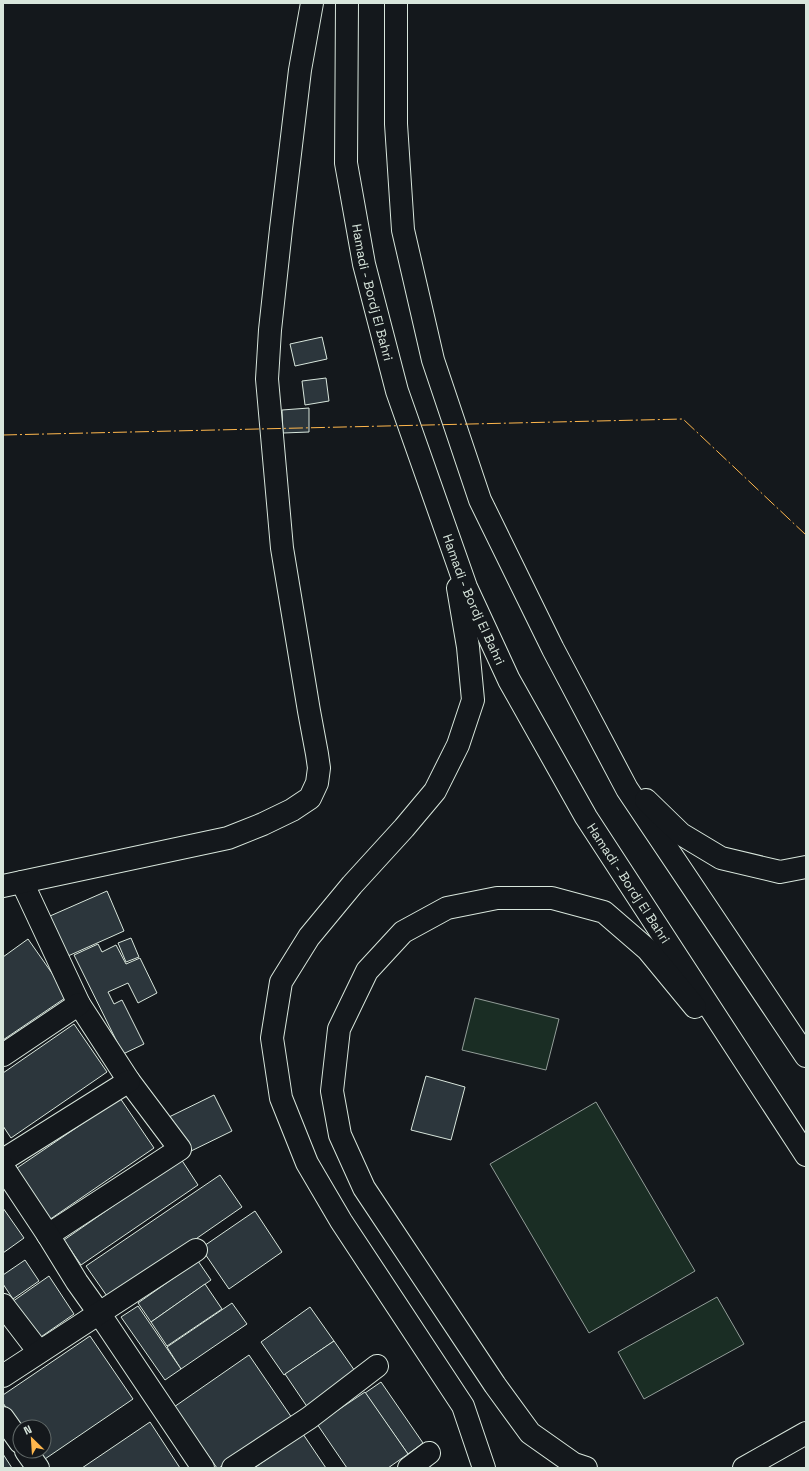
<svg xmlns="http://www.w3.org/2000/svg" width="809" height="1471" font-family="'Space Grotesk',sans-serif">
  <rect width="100%" height="100%" fill="#14181c"/>
  <!-- green -->
  <g fill="#1a2d24" stroke="#939e99">
    <polygon points="475,998 559,1019 546,1070 462,1050"/>
    <polygon points="596,1102 695,1271 589,1333 490,1164"/>
    <polygon points="717,1297 744,1344 644,1399 618,1352"/>
  </g>
  <!-- building -->
  <g fill="#2c363c" stroke="#d8e6dc">
    <polygon points="322,337 327,359 295,366 290,344"/>
    <polygon points="326,378 329,401 305,405 302,381"/>
    <polygon points="309,408 309,432 283,433 282,410"/>
    <polygon points="107,891 124,931 68,956 50,916"/>
    <polygon points="131,938 139,957 126,962 118,943"/>
    <polygon points="28,939 68,996 3,1040 3,957"/>
    <polygon points="98,944 102,952 116,945 126,964 140,958 157,993 138,1003 128,983 108,992 114,1004 122,1000 144,1044 123,1054 74,955"/>
    <polygon points="74,1024 107,1072 11,1138 3,1126 3,1073"/>
    <polygon points="426,1076 465,1087 451,1140 411,1130"/>
    <polygon points="214,1095 232,1131 187,1153 169,1117"/>
    <polygon points="120,1098 154,1148 49,1220 14,1170"/>
    <polygon points="181,1159 198,1185 81,1265 64,1240"/>
    <polygon points="220,1175 242,1207 109,1299 86,1266"/>
    <polygon points="3,1208 24,1238 3,1253"/>
    <polygon points="255,1211 282,1252 229,1289 201,1248"/>
    <polygon points="25,1260 39,1281 13,1299 3,1284 3,1275"/>
    <polygon points="198,1261 211,1280 151,1322 138,1303"/>
    <polygon points="49,1276 74,1314 35,1341 9,1304"/>
    <polygon points="205,1284 222,1309 167,1346 151,1322"/>
    <polygon points="232,1303 247,1324 181,1369 167,1347"/>
    <polygon points="138,1306 181,1369 165,1380 121,1317"/>
    <polygon points="310,1307 334,1341 284,1375 261,1342"/>
    <polygon points="90,1336 133,1399 42,1461 35,1451 44,1451 44,1427 20,1427 20,1428 3,1403 3,1395"/>
    <polygon points="334,1341 357,1374 308,1408 285,1374"/>
    <polygon points="249,1355 292,1418 219,1468 217,1468 174,1407"/>
    <polygon points="381,1382 423,1443 408,1454 365,1393"/>
    <polygon points="365,1392 408,1454 388,1468 347,1468 317,1424"/>
    <polygon points="150,1422 180,1468 82,1468"/>
    <polygon points="303,1434 326,1468 254,1468"/>
    <polygon points="3,1454 12,1468 3,1468"/>
  </g>
  <g fill="none" stroke-linecap="round" stroke-linejoin="round">
    <defs>
      <g id="minor">
        <polyline points="22,882 79,1004 129,1081 180,1149 48,1235"/>
        <polyline points="3,886 228,838 263,824 292,810 310,798 317,783 319,768 317,754 309,711 282,548 267,379 270,330 281,229 300,70 312,3"/>
        <polyline points="3,1055 79,1004"/>
        <polyline points="3,1160 129,1081"/>
        <polyline points="3,1167 48,1235 77,1282 99,1313 203,1468"/>
        <polyline points="3,1305 39,1352"/>
        <polyline points="3,1376 196,1250"/>
        <polyline points="3,1418 20,1442"/>
        <polyline points="26,1451 38,1468"/>
        <polyline points="233,1468 309,1418 377,1366"/>
        <polyline points="409,1468 429,1453"/>
      </g>
      <g id="highway">
        <path id="s1" d="M347 3 346 163 364 264 397 391 466 587 509 680 586 817 806 1155"/>
        <polyline points="396,3 396,124 403,230 433,360 480,500 553,649 627,789 806,1056"/>
        <polyline points="458,588 468,647 473,700 458,745 435,791 404,828 352,885 309,937 281,982 272,1038 281,1098 307,1163 341,1221 463,1406 484,1468"/>
        <polyline points="646,800 681,834 721,858 780,872 806,867"/>
        <polyline points="586,1468 574,1464 530,1433 495,1385 364,1188 340,1135 332,1091 339,1029 367,971 403,932 447,908 497,898 552,898 604,912 648,950 695,1007"/>
        <polyline points="744,1468 806,1433"/>
      </g>
    </defs>
    <!-- minor casing -->
    <use href="#minor" stroke="#d8e6dc" stroke-width="24"/>
    <!-- highway casing -->
    <use href="#highway" stroke="#d8e6dc" stroke-width="24"/>
    <!-- minor -->
    <use href="#minor" stroke="#14181c" stroke-width="22"/>
    <!-- highway -->
    <use href="#highway" stroke="#14181c" stroke-width="22"/>
    <!-- power -->
    <polyline stroke="#ffb74d" stroke-width="1" stroke-dasharray="14 3 2 3" stroke-linecap="butt" points="3,435 683,419 806,535"/>
  </g>
  <g text-anchor="middle" dominant-baseline="central" stroke-width="3" stroke-linejoin="round" paint-order="stroke">
    <!-- street labels -->
    <g font-size="13" fill="#d8e6dc" stroke="#14181c">
      <text stroke="none"><textPath href="#s1" startOffset="292">Hamadi - Bordj El Bahri</textPath></text>
      <text stroke="none"><textPath href="#s1" startOffset="616">Hamadi - Bordj El Bahri</textPath></text>
      <text stroke="none"><textPath href="#s1" startOffset="940">Hamadi - Bordj El Bahri</textPath></text>
    </g>
  </g>
  <!-- border -->
  <rect width="809" height="1471" fill="none" stroke="#d8e6dc" stroke-width="8"/>
  <!-- north arrow -->
  <g transform="translate(32 1439) rotate(335)"><circle r="19" fill="#14181c" stroke="#626a69"/>
  <path d="M0-3L7 15L0 10L-7 15Z" fill="#ffb74d"/>
  <text y="-6" font-size="11" font-weight="bold" text-anchor="middle" fill="#d8e6dc">N</text>
  </g>
</svg>
